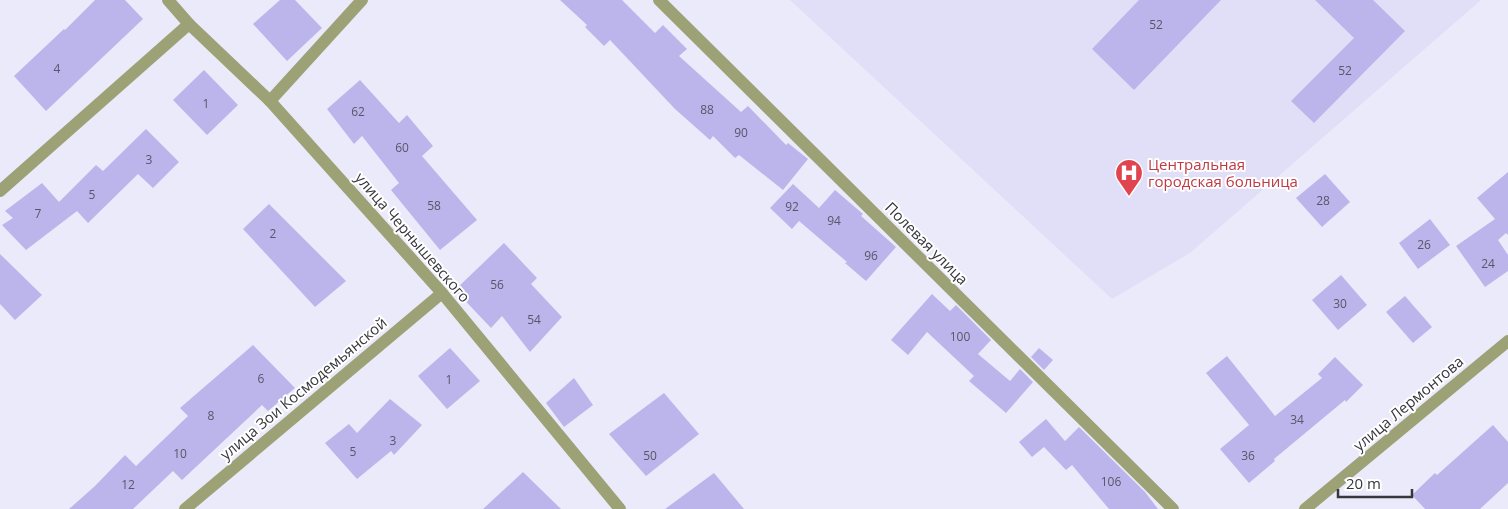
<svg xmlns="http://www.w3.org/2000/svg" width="1508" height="509" font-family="'Open Sans',sans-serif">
  <rect width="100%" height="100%" fill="#ebeafb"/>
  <!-- built -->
  <polygon fill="#e1dff7" points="790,0 1481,0 1190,253 1112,299"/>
  <!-- building -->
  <g fill="#bcb5eb">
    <polygon points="95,0 125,0 143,19 46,111 14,76 64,29 65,30"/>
    <polygon points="280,0 295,0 322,28 287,61 253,24"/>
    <polygon points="560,0 622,0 655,33 663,25 687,49 679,56 741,112 748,106 786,145 788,143 808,159 783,190 739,155 735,158 713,136 710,140 675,109 610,40 604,46 585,27 587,25"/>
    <polygon points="1139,0 1221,0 1134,90 1092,49"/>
    <polygon points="1315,0 1373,0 1405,31 1314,123 1291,101 1354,38"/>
    <polygon points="204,70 238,105 207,135 173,100"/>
    <polygon points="360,80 399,123 407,115 433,146 422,156 477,220 440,250 391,190 399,183 362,136 354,144 327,109"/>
    <polygon points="146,129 179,162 153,188 138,174 88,223 77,211 26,250 2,225 13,218 5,211 42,183 59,202 96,165 103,171"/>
    <polygon points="1508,172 1508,235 1506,233 1498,240 1508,255 1508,271 1485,287 1456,246 1495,219 1477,198"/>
    <polygon points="1325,174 1350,202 1322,227 1296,198"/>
    <polygon points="793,184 819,208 835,190 863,214 861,216 896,247 866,281 845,263 847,262 799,221 792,229 770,208"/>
    <polygon points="269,204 346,281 315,307 243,229"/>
    <polygon points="1430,219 1450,245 1418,269 1399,243"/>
    <polygon points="504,243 537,278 531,284 562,317 530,352 502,316 491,328 455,290"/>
    <polygon points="0,254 42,295 15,320 0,304"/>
    <polygon points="1341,275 1367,305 1338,330 1312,300"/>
    <polygon points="932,294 950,311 956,305 991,340 978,354 1010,381 1020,369 1033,382 1006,413 969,381 974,376 927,332 908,355 891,340"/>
    <polygon points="1405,296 1432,327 1413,343 1386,312"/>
    <polygon points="253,345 295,388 268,411 262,405 182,480 173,471 133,509 69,509 95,486 125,455 136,466 188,416 180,408"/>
    <polygon points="450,348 480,381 447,409 418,376"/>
    <polygon points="1039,348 1053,360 1044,370 1031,357"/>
    <polygon points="1227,356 1275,416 1322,378 1318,374 1335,357 1363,385 1346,402 1345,400 1274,459 1275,461 1249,483 1220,449 1249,425 1206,373"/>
    <polygon points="574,378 593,405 564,427 546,403"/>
    <polygon points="664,393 699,434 646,476 609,434"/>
    <polygon points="390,399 422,425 394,455 391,451 357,479 325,443 349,424 357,433"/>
    <polygon points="1046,419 1065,441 1079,427 1145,492 1158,509 1109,509 1072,465 1066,470 1044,447 1032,457 1019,442"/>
    <polygon points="1493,425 1508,442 1508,483 1480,509 1425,509 1412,495 1435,473 1437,475"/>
    <polygon points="523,472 561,509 483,509"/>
    <polygon points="714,473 744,509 665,509"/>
  </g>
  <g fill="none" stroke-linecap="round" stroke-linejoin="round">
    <!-- minor -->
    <g stroke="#9da276" stroke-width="12">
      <polyline points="168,0 189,24 270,101 442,293 620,509"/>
      <polyline points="659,0 1173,509"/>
      <polyline points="270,101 362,0"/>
      <polyline points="0,191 189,24"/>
      <polyline points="185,509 442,293"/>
      <polyline points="1305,509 1508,341"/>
    </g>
  </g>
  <!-- icons -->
  <defs>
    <symbol id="hospital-pin" viewBox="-11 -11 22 30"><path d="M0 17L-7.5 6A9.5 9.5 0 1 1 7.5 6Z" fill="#e0444e" stroke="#fff"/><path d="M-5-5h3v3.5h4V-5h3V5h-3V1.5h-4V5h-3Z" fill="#fff"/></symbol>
  </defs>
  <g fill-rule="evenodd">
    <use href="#hospital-pin" x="1113" y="157" width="32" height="43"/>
  </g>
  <g text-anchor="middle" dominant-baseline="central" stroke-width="4" stroke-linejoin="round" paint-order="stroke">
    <!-- number labels -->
    <g font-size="12" fill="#585668">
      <text x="1156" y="24">52</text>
      <text x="57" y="68">4</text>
      <text x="1345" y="70">52</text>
      <text x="206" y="103">1</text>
      <text x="707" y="109">88</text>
      <text x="358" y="111">62</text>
      <text x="741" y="132">90</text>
      <text x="402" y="147">60</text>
      <text x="149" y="159">3</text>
      <text x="92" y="194">5</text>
      <text x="1323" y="200">28</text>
      <text x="434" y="205">58</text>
      <text x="792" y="206">92</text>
      <text x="38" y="213">7</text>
      <text x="834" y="220">94</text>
      <text x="273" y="233">2</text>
      <text x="1424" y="244">26</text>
      <text x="871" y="255">96</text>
      <text x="1488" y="263">24</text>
      <text x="497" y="284">56</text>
      <text x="1340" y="303">30</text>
      <text x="534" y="319">54</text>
      <text x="960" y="336">100</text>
      <text x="261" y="378">6</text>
      <text x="449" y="379">1</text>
      <text x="211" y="415">8</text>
      <text x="1297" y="419">34</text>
      <text x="393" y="440">3</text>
      <text x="353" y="451">5</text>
      <text x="180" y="453">10</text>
      <text x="650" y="455">50</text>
      <text x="1248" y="455">36</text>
      <text x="1111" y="481">106</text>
      <text x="128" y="484">12</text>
    </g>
    <!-- health labels -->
    <g font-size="15" fill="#be3a42" stroke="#fff" text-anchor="start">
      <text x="1148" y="164">Центральная<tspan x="1148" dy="17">городская больница</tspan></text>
    </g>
    <!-- street labels -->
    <g font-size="15" fill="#37363d" stroke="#fff">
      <text transform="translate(413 237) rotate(49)">улица Чернышевского</text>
      <text transform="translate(927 243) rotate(45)">Полевая улица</text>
      <text transform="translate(303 388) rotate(-40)">улица Зои Космодемьянской</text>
      <text transform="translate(1408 403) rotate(-40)">улица Лермонтова</text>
    </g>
  </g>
  <!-- scale -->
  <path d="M1338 489v8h74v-8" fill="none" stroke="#37363d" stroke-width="2.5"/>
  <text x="1346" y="489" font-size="15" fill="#37363d" stroke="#ffffff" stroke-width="4" paint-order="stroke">20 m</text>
</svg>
